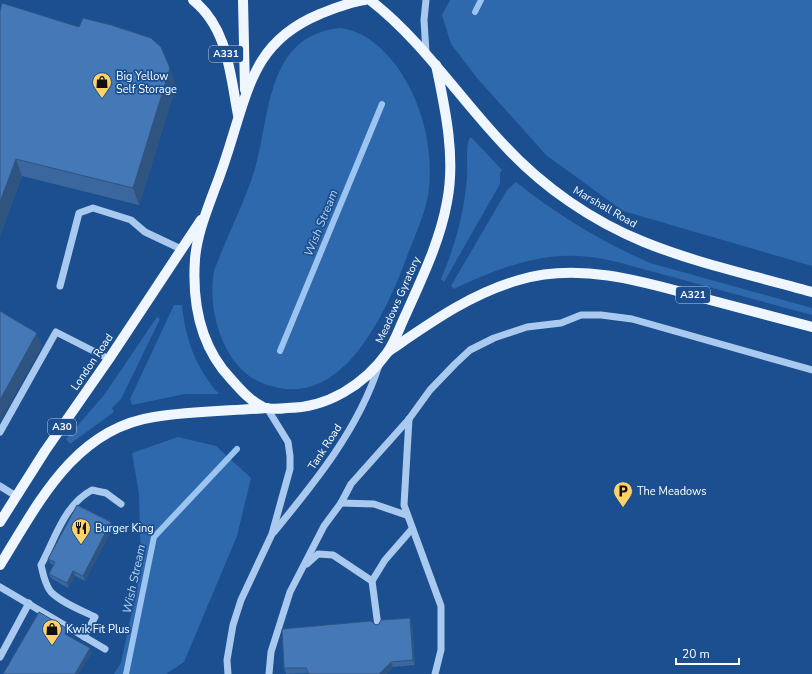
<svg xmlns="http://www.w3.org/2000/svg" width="812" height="674" font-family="'Nunito Sans',sans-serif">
  <rect width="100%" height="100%" fill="#1b4f8f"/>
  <!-- green -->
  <g fill="#2e69ad">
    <polygon points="450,0 812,0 812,266 623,211 546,155 477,78 451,44 442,15"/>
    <path d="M341 28C366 32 383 48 398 68 422 103 433 146 429 188 427 209 417 231 409 251 390 303 349 402 279 388 264 385 252 380 241 369 218 345 208 303 214 271 227 236 244 204 255 169 271 113 266 35 341 28Z"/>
    <path d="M470 138H472L502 170 500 173V184L444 282 441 279C455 246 464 214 467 177 468 168 465 144 470 138Z"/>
    <path d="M516 182C557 215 602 242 650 263L812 308V315L632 266C615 261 597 257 578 256 537 253 491 271 454 289L451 286 507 190Z"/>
    <path d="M174 305H182C185 338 196 369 219 394H185L132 405 130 399Z"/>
    <polygon points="157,317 160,319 121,399 112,408 114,412 70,444 66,439 104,395"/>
    <polygon points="178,437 216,446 251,478 237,536 184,662 166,674 114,674 121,663 141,568 139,494 132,453"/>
  </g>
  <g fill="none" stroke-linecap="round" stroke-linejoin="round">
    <!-- stream -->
    <g stroke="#9cc4f0" stroke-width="6">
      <polyline points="475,12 481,0"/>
      <polyline points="280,351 382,104"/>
      <polyline points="126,674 154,537 237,449"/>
    </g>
    <!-- minor -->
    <g stroke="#a9c9ee" stroke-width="7">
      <polyline points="426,53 424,20 426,0"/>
      <polyline points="60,286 79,213 93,208 131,220 145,232 181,249"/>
      <polyline points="409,419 404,505 441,606 441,650 435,674"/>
      <polyline points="0,432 56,332 109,359"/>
      <polyline points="0,486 16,496"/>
      <polyline points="341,503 374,504 406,515"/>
      <path d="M274 532C316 481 359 428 379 365"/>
      <polyline points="307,564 318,554 333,555 372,581"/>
      <polyline points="0,587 105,649"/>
      <polyline points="378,626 372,581 385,560 412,529"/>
      <path d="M84 637 95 617C81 610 62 603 51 592 45 585 43 574 41 565 55 539 64 505 92 490L106 493 121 504"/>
      <polyline points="0,657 29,603"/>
      <polyline points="228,674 227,660 233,625 241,600 272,534 290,469 290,456 288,442 267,408"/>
      <polyline points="269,674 271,652 290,592 324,526 341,503 351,484 409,419 430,390 455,364 470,350 494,338 527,327 561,323 581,315 601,315 632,319 812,370"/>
    </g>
    <!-- major -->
    <g stroke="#f0f6ff" stroke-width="10">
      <path d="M193 0C228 28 230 74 238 115"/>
      <polyline points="243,0 245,90"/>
      <path d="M365 0C349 2 335 8 320 14 262 38 251 76 234 132 228 152 222 171 214 191 206 213 197 235 195 259 192 303 200 346 231 379 240 389 250 401 263 407 270 410 279 409 287 408 327 408 364 385 387 353 395 342 400 326 406 314 422 278 440 241 447 202 456 157 445 108 436 65"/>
      <path d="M370 0C423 41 459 98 505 146 543 187 592 221 644 242 698 264 756 276 812 292"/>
      <path d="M389 351C430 323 470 294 519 280 581 261 649 283 710 300 744 309 778 318 812 327"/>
      <polyline points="0,522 45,451 109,359 201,220"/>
      <path d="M0 565C38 504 74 429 154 417 191 411 229 411 267 408"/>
    </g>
  </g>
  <!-- wall -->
  <g fill="#3a679d">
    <polygon points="0,11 79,27 176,86 139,205 22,176 0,236"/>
    <polygon points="111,522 113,527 85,581 75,576 68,588 51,578 49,574 53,565 50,563 48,559"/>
    <polygon points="412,623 415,665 393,667 386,674 308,674 308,673 286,674 284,668 376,625"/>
  </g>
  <!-- shaded-wall -->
  <g fill="#305480">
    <polygon points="170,68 176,86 139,205 133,188"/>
    <polygon points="16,159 22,176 0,236 0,202"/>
    <polygon points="37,333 42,346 0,422 0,400"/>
    <polygon points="111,522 113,527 85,581 83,576"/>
    <polygon points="73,571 75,576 68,588 67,583"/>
    <polygon points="410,618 412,623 415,665 413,660"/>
    <polygon points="68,629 70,634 67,639 65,634"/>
    <polygon points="90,648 92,653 79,674 75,674"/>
    <polygon points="391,662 393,667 386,674 379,674"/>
  </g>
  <!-- building -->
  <g fill="#4478b7" stroke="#305480">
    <polygon points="2,3 79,27 83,18 111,25 151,38 161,47 170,68 133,188 16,159 0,202 0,11"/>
    <polygon points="0,311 37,333 0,400"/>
    <polygon points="77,505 111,522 83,576 73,571 67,583 49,574 55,562 48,559"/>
    <polygon points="39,612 68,629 65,634 90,648 75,674 3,674"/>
    <polygon points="410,618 413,660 391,662 379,674 309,674 306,668 284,668 282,629 371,621 376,625 379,624 381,620"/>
  </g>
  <!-- icons -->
  <defs>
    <symbol id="shop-pin" viewBox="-11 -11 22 30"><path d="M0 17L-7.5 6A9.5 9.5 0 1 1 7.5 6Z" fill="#ffd166" stroke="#1b4f8f"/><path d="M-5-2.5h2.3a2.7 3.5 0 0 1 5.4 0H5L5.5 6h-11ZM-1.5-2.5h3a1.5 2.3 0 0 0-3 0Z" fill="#111"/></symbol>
    <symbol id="parking-pin" viewBox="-11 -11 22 30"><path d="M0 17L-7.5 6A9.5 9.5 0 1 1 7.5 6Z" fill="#ffd166" stroke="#1b4f8f"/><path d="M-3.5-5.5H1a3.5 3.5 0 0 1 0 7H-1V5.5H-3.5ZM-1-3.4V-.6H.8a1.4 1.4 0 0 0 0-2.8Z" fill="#111"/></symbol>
    <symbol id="restaurant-pin" viewBox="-11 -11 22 30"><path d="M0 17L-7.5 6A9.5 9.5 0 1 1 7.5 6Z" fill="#ffd166" stroke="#1b4f8f"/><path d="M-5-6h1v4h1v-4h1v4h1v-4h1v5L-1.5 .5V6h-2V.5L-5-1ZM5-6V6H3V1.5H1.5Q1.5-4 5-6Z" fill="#111"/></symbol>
  </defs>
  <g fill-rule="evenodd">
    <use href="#shop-pin" x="91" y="71" width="22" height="30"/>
    <use href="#parking-pin" x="612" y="480" width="22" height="30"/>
    <use href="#restaurant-pin" x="70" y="517" width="22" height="30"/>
    <use href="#shop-pin" x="41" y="618" width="22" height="30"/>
  </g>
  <g text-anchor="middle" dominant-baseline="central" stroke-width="3.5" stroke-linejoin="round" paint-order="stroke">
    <!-- shield labels -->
    <g fill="#1b4f8f" stroke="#bbcadd" stroke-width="1">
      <rect x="209" y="46" width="34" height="16" rx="3"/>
      <rect x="676" y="287" width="34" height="16" rx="3"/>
      <rect x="48" y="419" width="28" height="16" rx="3"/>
    </g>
    <g font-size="10" font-weight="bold" fill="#fff">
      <text x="226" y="54">A331</text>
      <text x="693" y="295">A321</text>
      <text x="62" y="427">A30</text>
    </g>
    <!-- poi labels -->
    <g font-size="11" fill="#fff" stroke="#1b4f8f" text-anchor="start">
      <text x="116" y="76">Big Yellow<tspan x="116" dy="13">Self Storage</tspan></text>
      <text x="637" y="491">The Meadows</text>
      <text x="95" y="528">Burger King</text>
      <text x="66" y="629">Kwik Fit Plus</text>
    </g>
    <!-- street labels -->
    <g font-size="11" fill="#fff" stroke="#1b4f8f">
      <text transform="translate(605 207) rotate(30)">Marshall Road</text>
      <text transform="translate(398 300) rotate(-66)">Meadows Gyratory</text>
      <text transform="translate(92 362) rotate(-56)">London Road</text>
      <text transform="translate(325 447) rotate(-57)">Tank Road</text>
    </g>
    <!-- water labels -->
    <g font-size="12" font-style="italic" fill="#b5d3f5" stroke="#1b4f8f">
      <text transform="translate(321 223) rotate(-68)">Wish Stream</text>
      <text transform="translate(134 579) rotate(-78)">Wish Stream</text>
    </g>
  </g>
  <!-- scale -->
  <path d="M676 658v6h63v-6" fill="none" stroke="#ffffff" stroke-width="2"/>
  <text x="682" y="658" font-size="12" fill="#ffffff" stroke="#1b4f8f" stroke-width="3" paint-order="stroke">20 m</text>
</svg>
